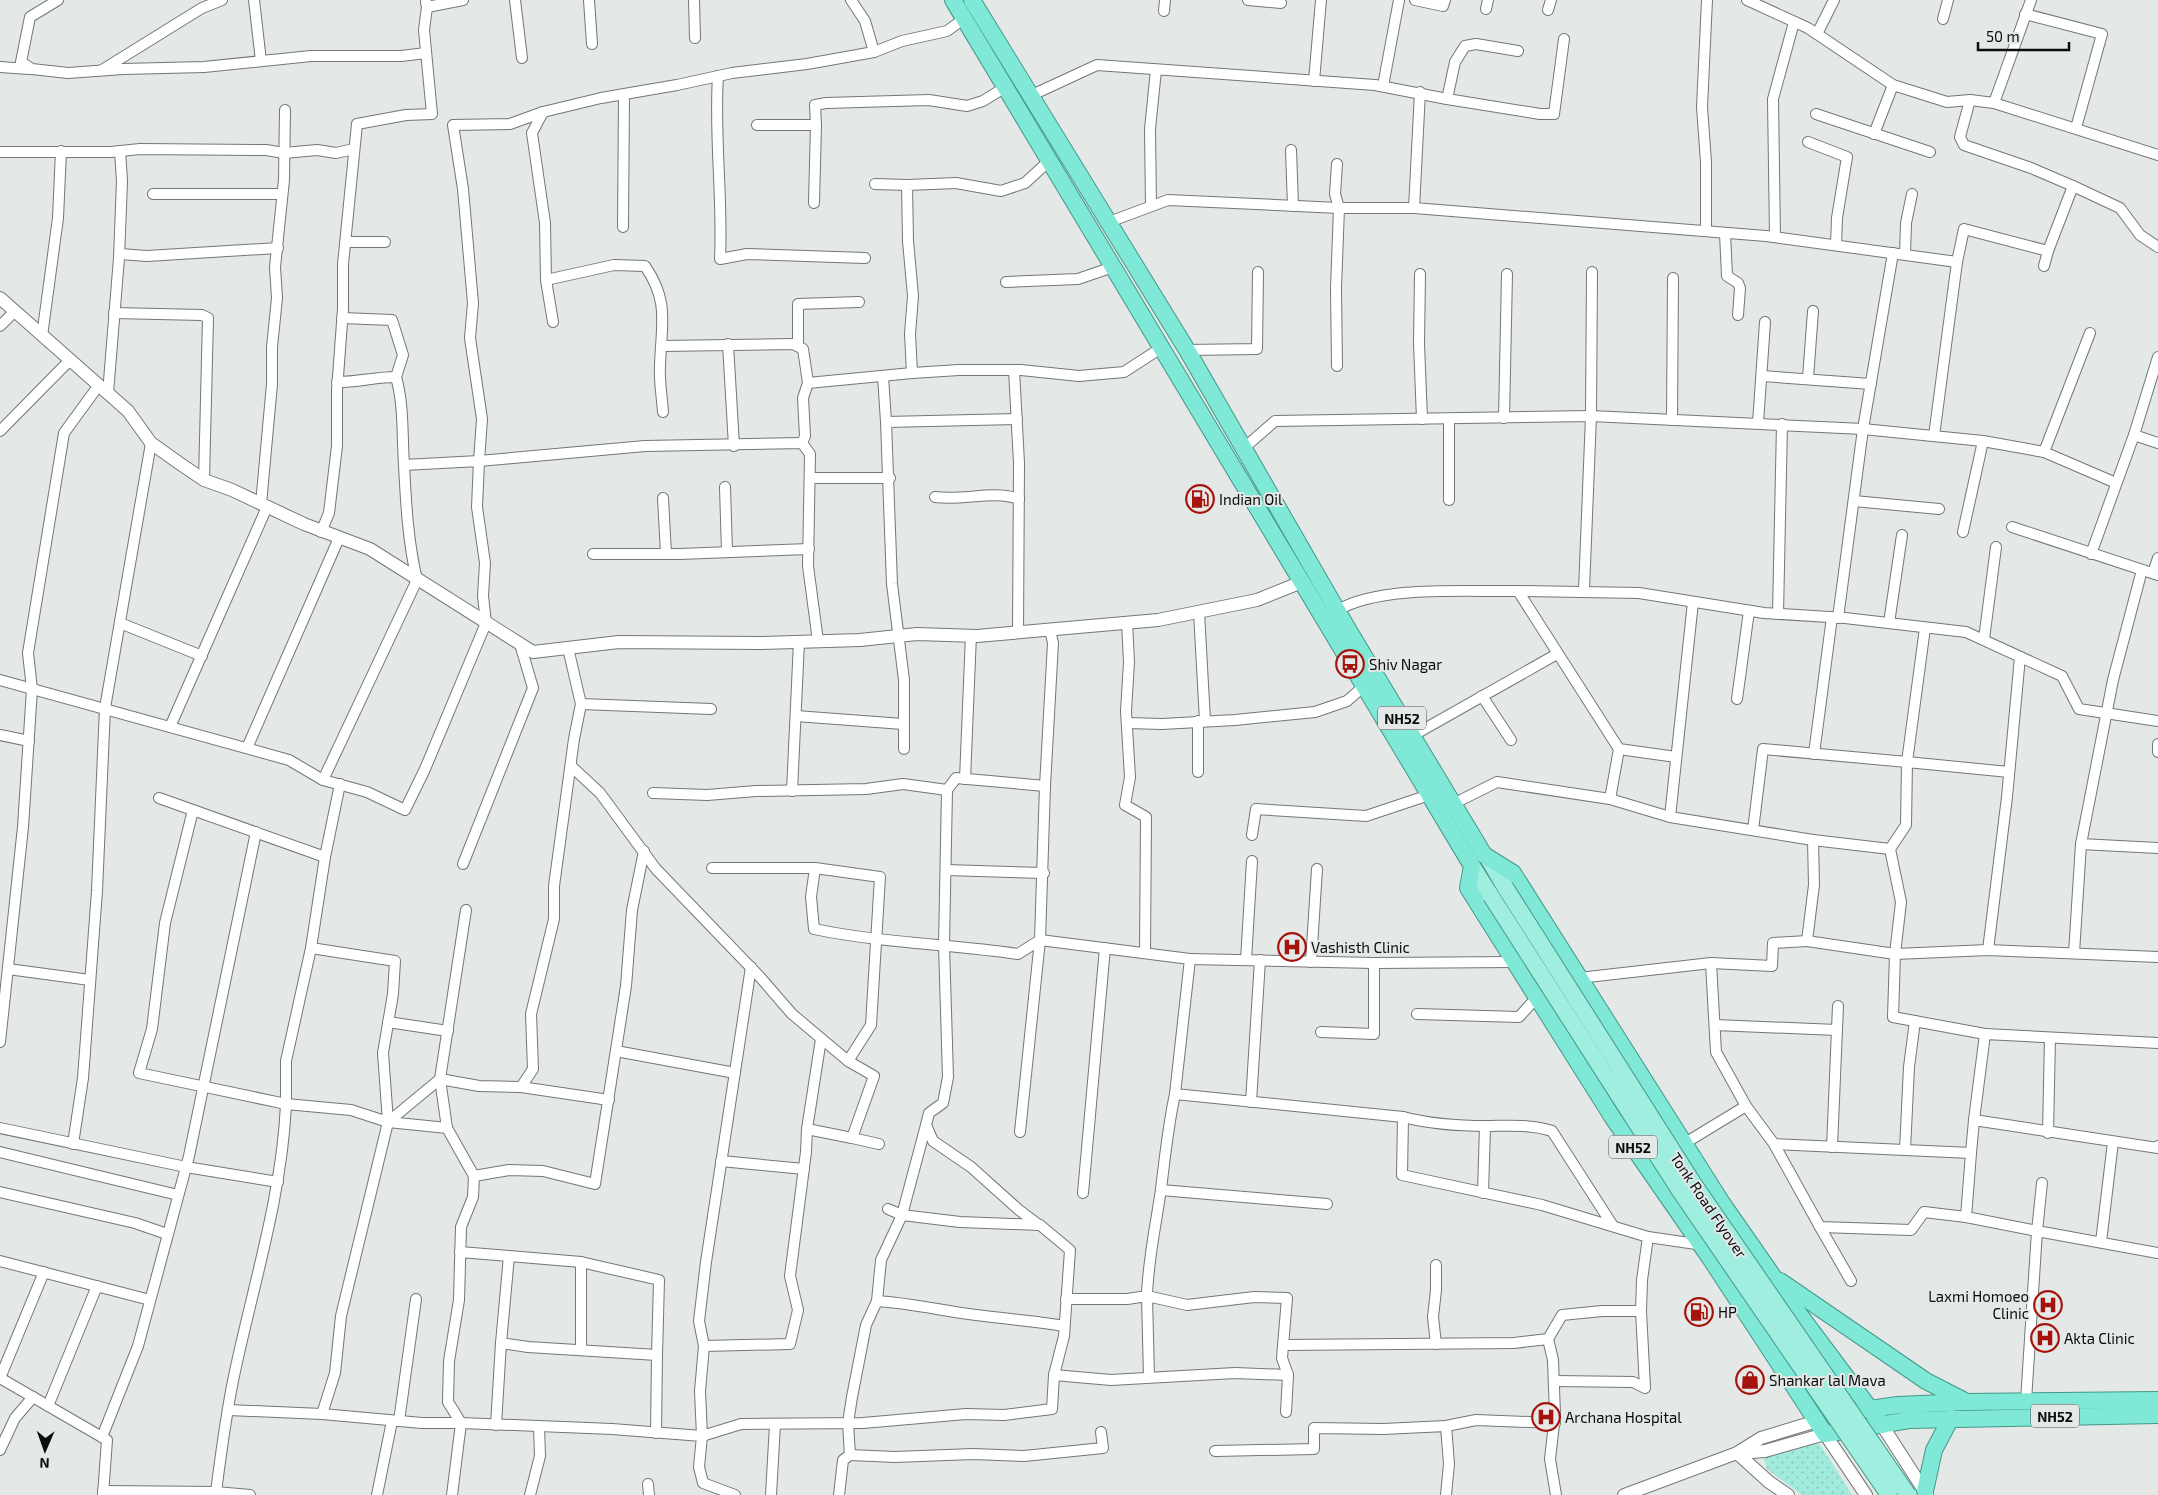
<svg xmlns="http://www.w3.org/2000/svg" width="2158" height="1495" font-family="'Exo 2',sans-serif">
  <defs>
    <pattern id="green-dots" width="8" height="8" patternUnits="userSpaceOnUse" patternTransform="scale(1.25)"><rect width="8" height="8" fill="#a0ebdb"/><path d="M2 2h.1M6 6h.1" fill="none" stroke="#89c8bb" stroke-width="1.8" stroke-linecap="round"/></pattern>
  </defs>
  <rect width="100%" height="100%" fill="#e4e8e7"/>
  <!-- green -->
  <polygon fill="url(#green-dots)" points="1813,1441 1821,1446 1852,1495 1802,1495 1767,1469 1763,1456"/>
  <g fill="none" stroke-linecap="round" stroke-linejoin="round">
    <defs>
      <g id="minor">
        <polyline points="58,0 30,17 21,62 32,69 68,73 123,69 204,67 311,56 401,56 426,53"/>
        <polyline points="254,0 261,61"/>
        <polyline points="515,0 522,58"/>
        <polyline points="589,0 592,44"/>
        <polyline points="694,0 695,38"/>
        <polyline points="851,0 865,21 874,52"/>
        <polyline points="1248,0 1281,3"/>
        <polyline points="1415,0 1443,6 1445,0"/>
        <polyline points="1747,0 1808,28 1893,85 1947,102 1970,100 1994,103 2158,155"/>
        <polyline points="426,2 427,7 463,0"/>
        <polyline points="1486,9 1488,0"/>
        <polyline points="1548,10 1551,0"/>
        <polyline points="1164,11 1165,0"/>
        <polyline points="2025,14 2102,34 2076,128"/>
        <polyline points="1943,19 1948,0"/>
        <polyline points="1817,34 1834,0"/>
        <polyline points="0,67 29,69"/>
        <polyline points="102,70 202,8 222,0"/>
        <path d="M718 76C714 137 723 198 720 259L747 254 865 258"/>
        <polyline points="1314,81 1321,0"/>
        <polyline points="1383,86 1399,0"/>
        <polyline points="1032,95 1097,65 1375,85 1447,99 1455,62 1465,46 1476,44 1518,51"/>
        <polyline points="1447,99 1540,114 1554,114 1564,39"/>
        <polyline points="1994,103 2031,0"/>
        <polyline points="543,112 532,133 545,223 546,280 553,322"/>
        <polyline points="1816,114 1930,152"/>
        <polyline points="757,125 816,125 815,105 826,103 929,100 967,106 983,101 1007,86"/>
        <polyline points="1874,134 1893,85"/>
        <polyline points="1808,142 1847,157 1837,218 1836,245"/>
        <polyline points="1291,150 1293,206"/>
        <polyline points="0,152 111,152 140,149 266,150 284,153 317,150 336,153 354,149"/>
        <polyline points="1050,160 1025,183 1001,191 956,183 907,185 908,241 913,296 910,334 912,373 959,370 1021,370 1079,376 1124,372 1161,348"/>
        <polyline points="1337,164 1335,194 1339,208 1336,288 1337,366"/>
        <polyline points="875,184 907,185"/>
        <polyline points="2073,186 2120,208 2140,235 2158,247"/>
        <polyline points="153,194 282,194"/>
        <polyline points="814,203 816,125"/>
        <polyline points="1151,206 1150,129 1156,70"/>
        <polyline points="1414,208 1420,92"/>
        <polyline points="1109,222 1168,200 1339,208 1414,208 1766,236 1957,262 1934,436"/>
        <polyline points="623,227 624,95"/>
        <polyline points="1706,231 1706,162 1702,107 1707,0"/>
        <polyline points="1725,233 1727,276 1738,283 1740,288 1738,315"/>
        <polyline points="1775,237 1773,99 1794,22"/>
        <polyline points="346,242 385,242"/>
        <polyline points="120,254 147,256 278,248"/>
        <polyline points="1905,254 1906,223 1912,194"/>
        <polyline points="1957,262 1964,229 2048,251 2073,186 2031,168 1964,145 1960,137 1970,100"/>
        <polyline points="2044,266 2048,251"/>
        <polyline points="1420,274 1419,344 1422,419"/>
        <path d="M546 280 614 265 645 266C670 302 661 326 660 366 659 381 662 397 663 412"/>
        <polyline points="1006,282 1078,279 1113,267"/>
        <polyline points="114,313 202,315 208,318 204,480"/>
        <polyline points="342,318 392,320 403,355 396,377"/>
        <polyline points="0,326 15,311"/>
        <polyline points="42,336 58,218 61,151"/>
        <polyline points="728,344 734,446"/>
        <polyline points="662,346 793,344 803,349 808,383 912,373"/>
        <polyline points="798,346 798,304 859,302"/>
        <polyline points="1187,350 1257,349 1258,272"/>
        <polyline points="1014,370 1019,463 1018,633"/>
        <polyline points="883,376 886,422"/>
        <polyline points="1762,376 1871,384"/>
        <polyline points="1808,378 1813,311"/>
        <polyline points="108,393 119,258 122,181 120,151"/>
        <polyline points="1504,418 1507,274"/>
        <polyline points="1449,419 1449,500"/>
        <polyline points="1672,420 1673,278"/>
        <polyline points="1758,423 1765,322"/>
        <polyline points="0,431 70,360"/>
        <polyline points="2134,435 2158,357"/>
        <polyline points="802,443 805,436 803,398 808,383"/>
        <polyline points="1244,448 1275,421 1591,416 1863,429 1983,441 2044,452 2116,483"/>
        <polyline points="2044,452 2090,333"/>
        <polyline points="810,478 890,478"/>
        <polyline points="725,487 727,552"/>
        <path d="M935 497C964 501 992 490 1019 499"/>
        <polyline points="663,498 666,554"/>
        <polyline points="1854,501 1939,509"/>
        <polyline points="261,504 272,384 272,347 277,298 275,267 284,180 285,110"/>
        <polyline points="2012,527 2158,575"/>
        <polyline points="321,532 329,513 337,446 337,390 343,309 343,264 357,124 406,115 432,114 424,30 427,7"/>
        <polyline points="1963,532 1983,441"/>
        <polyline points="593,554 679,554 809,549"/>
        <polyline points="2091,554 2134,435 2158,443"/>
        <polyline points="2142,570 2113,680 2081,844 2158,848"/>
        <polyline points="2153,573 2158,558"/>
        <polyline points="1584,590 1591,416 1592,272"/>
        <polyline points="1518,591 1639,593 1764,613 1845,618 1966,632 2062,676 2079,709 2158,721"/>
        <path d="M1338 610C1381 585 1467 592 1518 591L1619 749 1676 757"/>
        <polyline points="1199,612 1205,721"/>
        <polyline points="1778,614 1782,424"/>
        <polyline points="1838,618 1863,429 1893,253"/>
        <polyline points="1127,622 1129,662 1126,711 1130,777 1125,805 1146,817 1145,953"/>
        <polyline points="120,623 202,656"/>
        <polyline points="1889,623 1902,535"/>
        <polyline points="1984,639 1996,547"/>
        <polyline points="818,641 808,566 810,454 802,443 645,446 479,461 482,419 470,338 473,303 463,189 453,125 510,124 543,112 601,98 677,85 732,73 807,64 874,52 902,41 947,31 965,18"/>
        <polyline points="0,680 289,760 323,780 367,792 405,810 425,769 486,623 483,596 485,563 477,507 479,461 404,465"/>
        <polyline points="1482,696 1511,740"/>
        <polyline points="1737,699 1749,611"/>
        <polyline points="581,704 711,709"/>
        <polyline points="796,716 903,724"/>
        <polyline points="1127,723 1162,724 1235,720 1315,712 1347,701 1364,686"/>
        <polyline points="170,727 267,507"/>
        <polyline points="0,735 29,741"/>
        <polyline points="1412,736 1557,654"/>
        <polyline points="2158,744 2158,752"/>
        <polyline points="247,748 339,538"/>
        <polyline points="904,749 904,680 892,584 886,422 1017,419"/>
        <polyline points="1814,754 1832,617"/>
        <polyline points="571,766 600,793 656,869 760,977 792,1014 848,1061 874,1076 852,1138 807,1129 806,1152 790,1276 798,1310 790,1344 704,1346 700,1391 702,1436 741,1424 863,1423 966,1414 1004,1415 1052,1409 1054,1375 1064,1336 1070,1250 1040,1225 960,1222 902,1215 888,1209"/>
        <polyline points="1198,772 1198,721"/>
        <polyline points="2009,772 1907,762 1906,825 1890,849 1901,902 1895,954 1988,950 2158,957"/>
        <polyline points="965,779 971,635"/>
        <path d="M323 780 417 580C408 542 406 504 404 465 402 436 404 405 396 377 376 377 358 382 337 382"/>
        <polyline points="792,791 799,642"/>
        <polyline points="653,793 707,795 756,791 866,789 903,784 947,790"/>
        <polyline points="159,798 325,857"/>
        <polyline points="1610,799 1619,749"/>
        <polyline points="1455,803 1497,782 1610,799 1670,817 1813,840 1890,849"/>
        <polyline points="193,810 165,923 152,1029 139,1073 286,1104 286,1061 311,948 325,857 340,784"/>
        <polyline points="1670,817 1693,602"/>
        <polyline points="1753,830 1763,749 1907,762 1925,628"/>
        <polyline points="1252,835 1256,809 1366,816 1429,795"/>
        <polyline points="1813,840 1814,885 1807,941 1895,954 1893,1017 1985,1034"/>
        <polyline points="463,864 533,688 520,644"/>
        <path d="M712 868H815L811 897 814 929C881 943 950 944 1018 954L1040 940 1045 786"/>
        <polyline points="815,868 880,877 871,1025 848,1061"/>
        <polyline points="946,870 1044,873"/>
        <polyline points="311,948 395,961 393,994 383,1053 388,1122"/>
        <polyline points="1988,950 2007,797 2020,657"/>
        <polyline points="2074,953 2081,844"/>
        <polyline points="1190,959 1374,963 1514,962"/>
        <polyline points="1246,960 1252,861"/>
        <polyline points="1311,962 1317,869"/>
        <polyline points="1711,963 1716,1052 1746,1106"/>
        <polyline points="8,969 90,980"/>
        <polyline points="1579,978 1711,963 1772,966 1773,943 1807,941"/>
        <polyline points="1417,1014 1519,1017 1537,997"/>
        <polyline points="388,1022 448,1031"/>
        <polyline points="1715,1025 1837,1030"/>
        <polyline points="1321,1032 1374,1034 1374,963"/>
        <polyline points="0,1042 23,827 32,689 28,653 64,433 99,385"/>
        <polyline points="616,1051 735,1073"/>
        <polyline points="440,1079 479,1086 521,1087 533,1069 531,1014 554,919 554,886 574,739 581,704 568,648"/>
        <polyline points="521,1087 609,1100"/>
        <path d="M1175 1094C1168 1126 1165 1157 1161 1189 1156 1225 1148 1259 1147 1296L1187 1305 1254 1297 1287 1298 1282 1358 1288 1375 1286 1412"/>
        <polyline points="1251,1102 1260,960"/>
        <path d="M1403 1117C1430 1124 1460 1126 1487 1126 1510 1126 1531 1124 1552 1131L1613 1226"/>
        <polyline points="1974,1120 1985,1034 2158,1043"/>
        <polyline points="388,1122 447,1128 474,1176 473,1197 461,1227 459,1300 449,1361 448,1402 461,1423"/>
        <polyline points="388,1122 440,1079"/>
        <polyline points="0,1128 186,1167 278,1182"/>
        <polyline points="447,1128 440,1079 466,910"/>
        <polyline points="807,1129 821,1039"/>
        <polyline points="1020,1132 1040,940 1190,959 1175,1094 1403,1117 1402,1175 1542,1205 1648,1237 1703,1245"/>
        <polyline points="2048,1133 2050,1038"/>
        <polyline points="852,1138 879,1144"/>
        <polyline points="1681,1140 1690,1140 1746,1106 1774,1144 1971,1153 1974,1120 2158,1148 2158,1146"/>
        <polyline points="73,1144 83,1078 97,891 105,708 151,443"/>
        <polyline points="1774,1144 1820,1227 1911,1230 1924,1212 1966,1217"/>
        <polyline points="1832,1147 1838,1006"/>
        <polyline points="1905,1150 1909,1067 1915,1021"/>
        <polyline points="0,1152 178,1195"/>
        <polyline points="1971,1153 1966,1217 2037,1231 2026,1401"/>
        <polyline points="721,1161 804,1169"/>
        <polyline points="474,1176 509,1170 543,1171 595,1184 626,986 632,910 644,851"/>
        <polyline points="2042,1183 2037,1231 2158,1253"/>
        <polyline points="1161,1190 1327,1204"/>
        <polyline points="0,1192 135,1223 167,1234"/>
        <polyline points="1083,1193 1105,948"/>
        <polyline points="1483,1193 1485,1126"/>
        <polyline points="1039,1225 1019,1210 971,1167 933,1141 926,1125 929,1113 943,1103 948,1077 944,945 947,790 956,778 1045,786 1053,643 1050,630"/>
        <polyline points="1820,1227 1851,1281"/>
        <polyline points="2101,1242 2113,1142"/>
        <polyline points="460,1252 509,1256 501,1343 528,1347 657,1355 656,1433"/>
        <polyline points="509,1256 581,1262 659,1280 657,1355"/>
        <polyline points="0,1261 150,1300"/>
        <polyline points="1436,1265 1436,1290 1433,1317 1436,1344"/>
        <polyline points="1066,1299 1127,1299 1147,1296 1149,1377"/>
        <polyline points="877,1301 881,1260 902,1215 926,1125"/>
        <polyline points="1548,1339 1562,1315 1602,1311 1641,1311 1642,1280 1648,1237"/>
        <polyline points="1283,1345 1514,1343 1548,1339 1553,1360 1555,1415 1550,1459 1556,1495"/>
        <polyline points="704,1346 699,1321 706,1262 751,967"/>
        <polyline points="581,1350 581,1262"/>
        <polyline points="1054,1375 1111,1380 1235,1373 1288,1375"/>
        <polyline points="0,1378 107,1440 103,1495"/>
        <polyline points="0,1378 44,1272"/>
        <polyline points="1554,1381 1633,1382 1645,1388 1641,1311"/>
        <polyline points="48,1406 97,1286"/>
        <polyline points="229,1410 322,1414 422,1423 461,1423"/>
        <polyline points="399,1421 416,1299"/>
        <polyline points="496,1425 501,1343"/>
        <polyline points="1446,1426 1476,1420 1555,1423"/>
        <polyline points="102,1437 138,1346 189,1156 256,832"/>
        <polyline points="0,1450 15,1418 33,1397"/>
        <polyline points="1215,1451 1314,1449 1314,1428 1383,1429 1446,1426 1449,1464 1446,1495"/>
        <path d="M850 1455 848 1423 852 1397 866 1325 877 1301C911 1303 943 1311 976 1315 1006 1319 1035 1321 1064 1326"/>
        <polyline points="648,1484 649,1495"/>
        <polyline points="103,1491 216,1492 250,1495"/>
        <path d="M216 1492C221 1453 226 1414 234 1376 253 1285 282 1196 286 1104L351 1110 388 1122 341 1316 335 1373 322 1414"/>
        <polyline points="377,1495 392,1421"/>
        <polyline points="452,1495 461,1423 612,1429 702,1436 699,1467 703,1483 735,1495"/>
        <polyline points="530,1495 540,1456 539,1427"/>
        <polyline points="771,1495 775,1424"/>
        <polyline points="839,1495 843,1460 850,1455 895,1457 973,1454 1024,1456 1103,1448 1101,1432"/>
      </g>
      <g id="tertiary">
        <polyline points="0,298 128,411 151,443 179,463 204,480 232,490 304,524 370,549 533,652 619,642 760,643 860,640 917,634 977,636 1158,620 1257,600 1302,582"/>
        <polyline points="1882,1425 1927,1495"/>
        <polyline points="1737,1453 1769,1482 1788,1495"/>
        <polyline points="1739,1453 1765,1451 1825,1434 1866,1495"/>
        <polyline points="1624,1495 1737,1453 1761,1438 1817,1421"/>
      </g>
      <g id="primary">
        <polyline points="1488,858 1505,887"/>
        <polyline points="1472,866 1491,896"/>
      </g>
      <g id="trunk">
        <polyline points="953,0 1472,866 1468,888 1613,1118 1710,1258 1825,1434 1909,1420 2158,1415"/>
        <polyline points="972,0 1187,350 1349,631 1484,855 1513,873 1722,1203 1802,1318 1882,1425"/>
        <polyline points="1780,1281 1926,1381 1965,1401"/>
        <polyline points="1863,1410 1898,1405 1966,1402 2158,1400"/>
        <polyline points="1925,1491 1934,1450 1951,1418"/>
      </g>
    </defs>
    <!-- minor casing -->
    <use href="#minor" stroke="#737776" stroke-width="12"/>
    <!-- tertiary casing -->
    <use href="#tertiary" stroke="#737776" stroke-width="14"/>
    <!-- primary casing -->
    <use href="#primary" stroke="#439888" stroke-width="18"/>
    <!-- trunk casing -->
    <use href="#trunk" stroke="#439888" stroke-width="18"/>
    <!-- minor -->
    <use href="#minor" stroke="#fff" stroke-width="10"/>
    <!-- tertiary -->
    <use href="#tertiary" stroke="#fff" stroke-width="12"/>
    <!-- primary -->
    <use href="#primary" stroke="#a0eee0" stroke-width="16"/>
    <!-- trunk -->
    <use href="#trunk" stroke="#80e8d6" stroke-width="16"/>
    <defs>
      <g id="primary-bridge">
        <polyline points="1505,887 1693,1183 1908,1495"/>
        <polyline points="1491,896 1680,1191 1889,1495"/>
      </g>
    </defs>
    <!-- primary-bridge casing -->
    <use href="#primary-bridge" stroke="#439888" stroke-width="18" stroke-linecap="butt"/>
    <!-- primary-bridge -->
    <use href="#primary-bridge" stroke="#a0eee0" stroke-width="16"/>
  </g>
  <!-- icons -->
  <defs>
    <symbol id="fuel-ring" viewBox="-11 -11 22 22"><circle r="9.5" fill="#e4e8e7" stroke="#a6130c" stroke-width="1.5"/><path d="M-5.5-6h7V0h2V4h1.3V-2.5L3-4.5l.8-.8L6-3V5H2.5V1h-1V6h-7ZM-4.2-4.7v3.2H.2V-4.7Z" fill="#a6130c"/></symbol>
    <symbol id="bus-ring" viewBox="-11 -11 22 22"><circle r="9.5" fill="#e4e8e7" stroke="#a6130c" stroke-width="1.5"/><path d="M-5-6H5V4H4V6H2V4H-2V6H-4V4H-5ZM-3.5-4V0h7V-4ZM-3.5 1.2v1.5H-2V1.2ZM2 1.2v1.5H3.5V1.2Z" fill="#a6130c"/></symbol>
    <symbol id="hospital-ring" viewBox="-11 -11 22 22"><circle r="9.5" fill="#e4e8e7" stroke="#a6130c" stroke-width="1.5"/><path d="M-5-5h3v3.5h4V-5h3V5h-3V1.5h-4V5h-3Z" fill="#a6130c"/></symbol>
    <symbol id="shop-ring" viewBox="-11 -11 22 22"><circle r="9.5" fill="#e4e8e7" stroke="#a6130c" stroke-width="1.5"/><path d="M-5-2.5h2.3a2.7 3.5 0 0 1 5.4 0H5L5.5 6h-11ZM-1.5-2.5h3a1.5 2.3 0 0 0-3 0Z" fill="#a6130c"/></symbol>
  </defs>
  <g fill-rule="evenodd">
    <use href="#fuel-ring" x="1184" y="483" width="32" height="32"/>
    <use href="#bus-ring" x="1334" y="648" width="32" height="32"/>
    <use href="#hospital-ring" x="1276" y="931" width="32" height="32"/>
    <use href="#hospital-ring" x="2032" y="1289" width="32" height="32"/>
    <use href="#fuel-ring" x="1683" y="1296" width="32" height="32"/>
    <use href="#hospital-ring" x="2029" y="1322" width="32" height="32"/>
    <use href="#shop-ring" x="1734" y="1364" width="32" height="32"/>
    <use href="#hospital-ring" x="1530" y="1401" width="32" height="32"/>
  </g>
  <g text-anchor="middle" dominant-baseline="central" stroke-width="4" stroke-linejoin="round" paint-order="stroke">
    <!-- shield labels -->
    <g fill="#e4e8e7" stroke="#4d4f4e" stroke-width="1">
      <rect x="1378" y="706.5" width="48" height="23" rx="4"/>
      <rect x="1609" y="1135.5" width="48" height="23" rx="4"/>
      <rect x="2031" y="1404.5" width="48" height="23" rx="4"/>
    </g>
    <g font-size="14" font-weight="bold" fill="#0c0d0d">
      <text x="1402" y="718">NH52</text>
      <text x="1633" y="1147">NH52</text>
      <text x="2055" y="1416">NH52</text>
    </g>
    <!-- poi labels -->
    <g font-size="15" fill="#0c0d0d" stroke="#e4e8e7" text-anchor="start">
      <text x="1219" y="499">Indian Oil</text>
      <text x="1369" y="664">Shiv Nagar</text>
      <text x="1311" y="947">Vashisth Clinic</text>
      <text x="2029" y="1296" text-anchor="end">Laxmi Homoeo<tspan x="2029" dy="17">Clinic</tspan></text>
      <text x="1718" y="1312">HP</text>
      <text x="2064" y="1338">Akta Clinic</text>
      <text x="1769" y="1380">Shankar lal Mava</text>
      <text x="1565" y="1417">Archana Hospital</text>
    </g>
    <!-- street labels -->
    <g font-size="15" fill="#0c0d0d" stroke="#e4e8e7">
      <text transform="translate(1709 1205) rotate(56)">Tonk Road Flyover</text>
    </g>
  </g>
  <!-- north arrow -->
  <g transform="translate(45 1450) rotate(182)" stroke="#e4e8e7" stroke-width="4" paint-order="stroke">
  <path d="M0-4L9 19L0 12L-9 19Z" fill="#0c0d0d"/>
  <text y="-8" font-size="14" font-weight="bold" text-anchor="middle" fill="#0c0d0d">N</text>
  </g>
  <!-- scale -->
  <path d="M1978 42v8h91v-8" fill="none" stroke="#0c0d0d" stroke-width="2.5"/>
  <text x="1986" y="42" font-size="15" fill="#0c0d0d" stroke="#e4e8e7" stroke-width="4" paint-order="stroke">50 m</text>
</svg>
